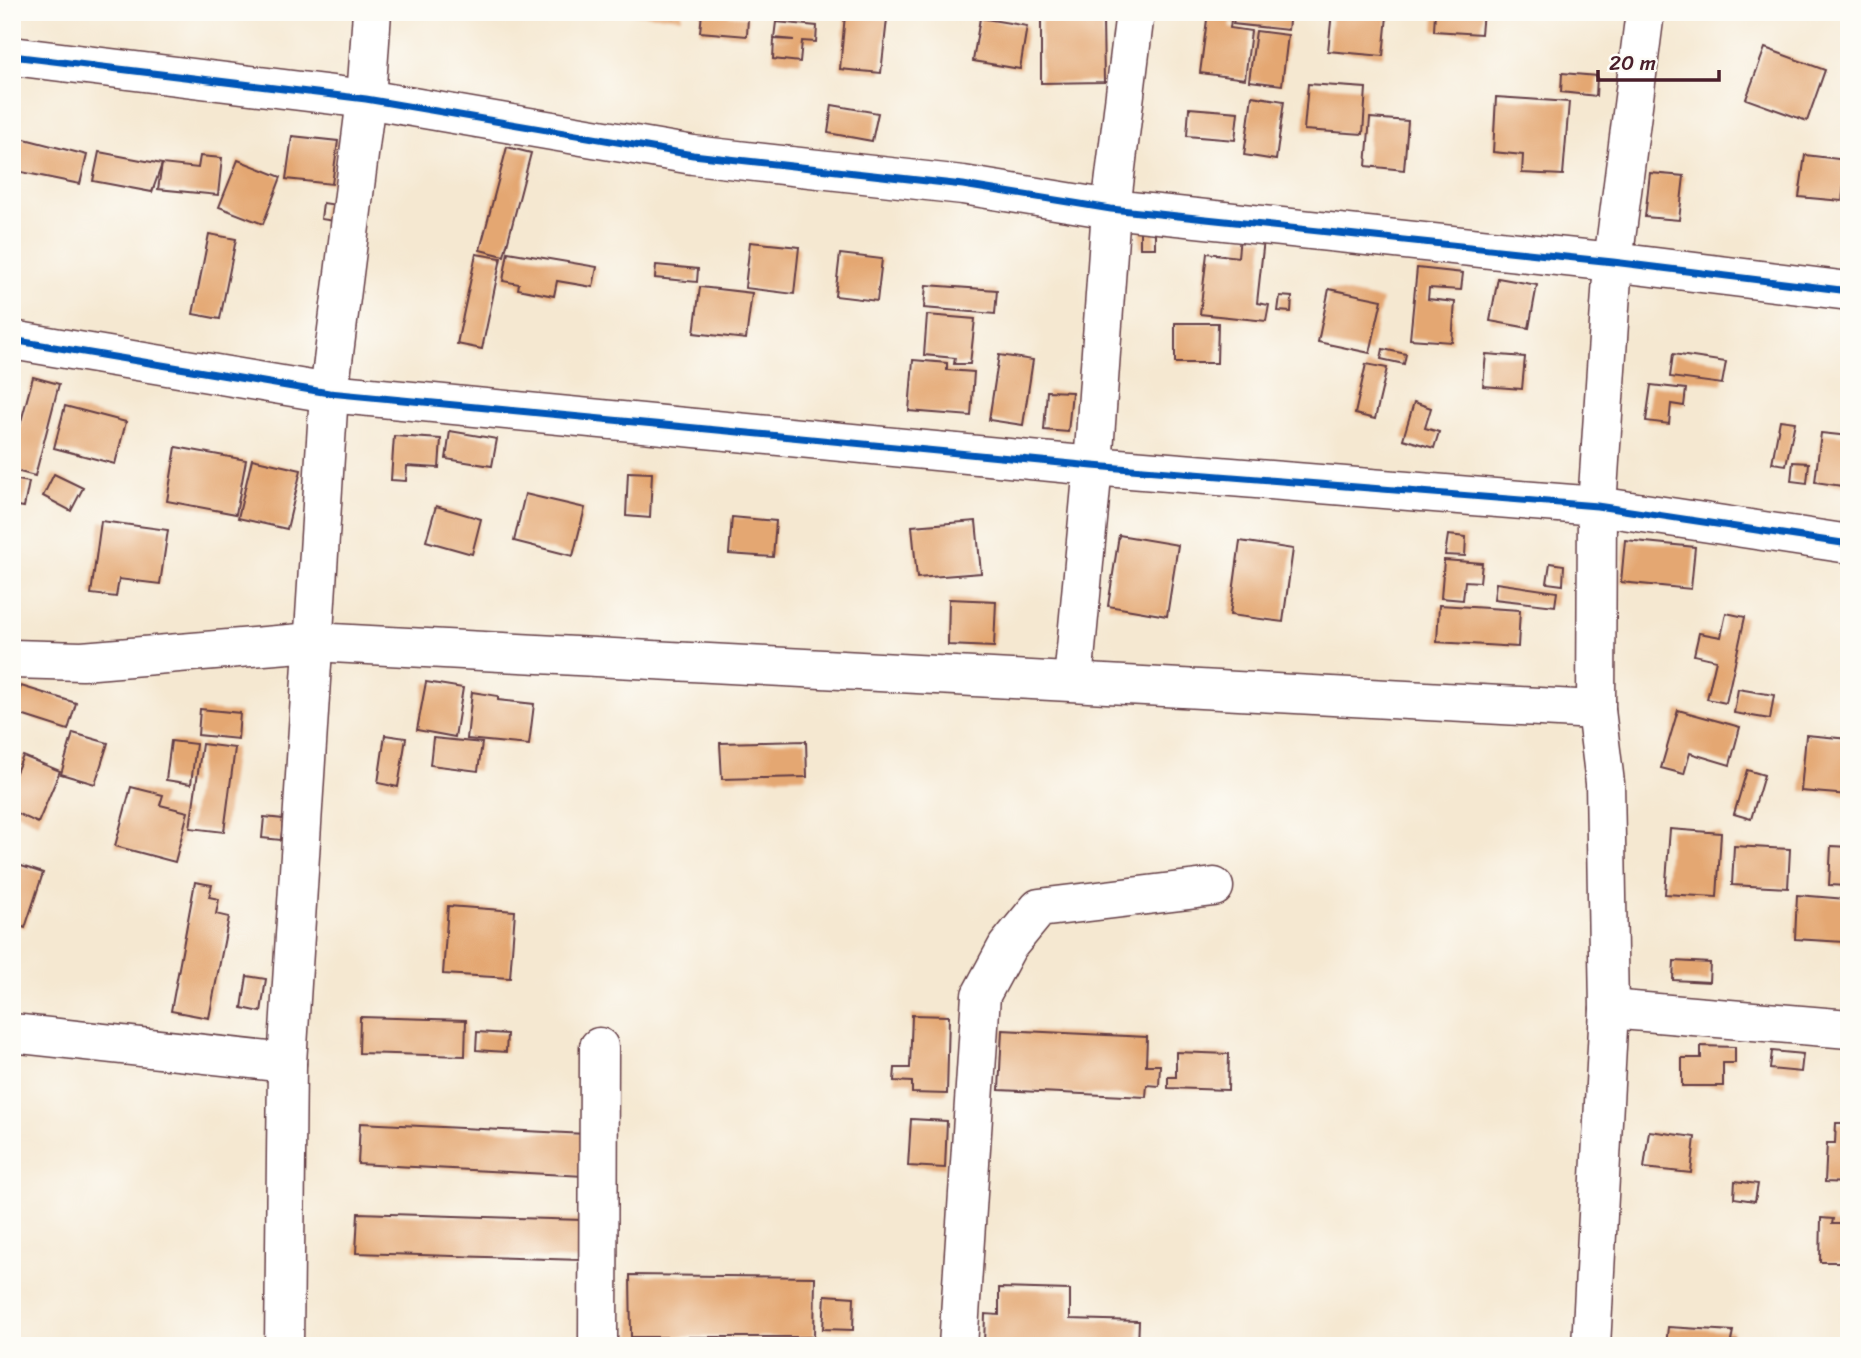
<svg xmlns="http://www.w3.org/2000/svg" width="1861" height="1358" font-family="Sriracha,sans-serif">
  <rect width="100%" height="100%" fill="#fdfcf7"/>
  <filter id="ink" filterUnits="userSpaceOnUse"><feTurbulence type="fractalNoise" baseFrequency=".0143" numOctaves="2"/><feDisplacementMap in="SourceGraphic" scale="14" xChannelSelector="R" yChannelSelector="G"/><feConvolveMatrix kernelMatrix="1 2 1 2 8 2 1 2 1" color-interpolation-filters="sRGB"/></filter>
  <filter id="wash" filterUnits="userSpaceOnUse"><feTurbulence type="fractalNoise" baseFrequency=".00686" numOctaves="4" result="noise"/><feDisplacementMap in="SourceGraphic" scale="28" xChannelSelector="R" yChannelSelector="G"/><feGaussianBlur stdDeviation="1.57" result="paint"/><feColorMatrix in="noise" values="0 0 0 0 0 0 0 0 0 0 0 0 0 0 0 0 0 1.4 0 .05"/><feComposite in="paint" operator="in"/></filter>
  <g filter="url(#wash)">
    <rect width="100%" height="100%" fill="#f5e8d1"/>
    <g id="blocks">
      <!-- building -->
      <g fill="#e4a772">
        <polygon points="633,12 682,12 682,18 633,14"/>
        <polygon points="1208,12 1232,12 1230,28 1251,31 1245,79 1200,73"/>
        <polygon points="1235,12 1290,12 1288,30 1233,24"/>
        <polygon points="1332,12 1387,16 1383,56 1328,51"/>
        <polygon points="1435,12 1483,12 1481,34 1434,31"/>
        <polygon points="702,13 748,17 747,36 700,32"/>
        <polygon points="845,15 887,19 881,73 840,69"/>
        <polygon points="980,18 1027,26 1020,69 973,61"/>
        <polygon points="1103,19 1104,82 1041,83 1041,20"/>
        <polygon points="776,22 817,26 816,42 802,41 800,62 773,59 774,39 794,40 774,38"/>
        <polygon points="1256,31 1288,35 1282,85 1249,81"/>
        <polygon points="1765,48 1825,70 1807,121 1746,99"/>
        <polygon points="1562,73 1597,76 1596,96 1561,92"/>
        <polygon points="1308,84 1366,88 1363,134 1304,130"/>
        <polygon points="1252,96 1284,101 1276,160 1244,155"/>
        <polygon points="1496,97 1569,102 1563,175 1522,173 1523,155 1493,152"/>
        <polygon points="832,105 878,113 872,141 828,133"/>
        <polygon points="1189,108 1238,112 1235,140 1187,136"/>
        <polygon points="1370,118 1408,121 1404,170 1366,166"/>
        <polygon points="13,136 87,155 80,184 12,170"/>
        <polygon points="292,136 338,141 332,184 286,179"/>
        <polygon points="507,147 531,153 504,256 480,250"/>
        <polygon points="99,152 162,164 152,192 93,181"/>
        <polygon points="1805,155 1847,160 1842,201 1799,197"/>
        <polygon points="200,156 222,158 218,195 158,189 162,164 198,168"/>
        <polygon points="238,160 281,177 263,224 219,207"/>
        <polygon points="1650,173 1684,176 1679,220 1645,217"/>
        <polygon points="323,203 337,205 335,221 321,219"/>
        <rect x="1140" y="224" width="15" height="24"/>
        <polygon points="209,234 236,239 220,319 193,314"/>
        <polygon points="1240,236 1264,239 1257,303 1269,305 1266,321 1200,314 1207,253 1238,257"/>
        <polygon points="750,242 799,247 794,294 745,288"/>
        <polygon points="508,252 597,267 593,287 557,281 554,296 518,289 519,284 503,281"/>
        <polygon points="476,254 501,258 482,349 457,344"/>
        <polygon points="840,254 882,259 877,301 835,296"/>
        <polygon points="656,265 698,269 697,282 655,278"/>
        <polygon points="1417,268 1463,273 1461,290 1429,288 1428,299 1455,302 1452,342 1410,339"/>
        <polygon points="1498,278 1537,285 1529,328 1490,321"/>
        <polygon points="926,285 997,290 995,314 924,308"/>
        <polygon points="700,287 752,293 746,339 694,333"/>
        <polygon points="1329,289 1382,300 1370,353 1318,342"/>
        <polygon points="1280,296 1292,297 1291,312 1278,311"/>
        <polygon points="927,315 975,319 970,364 954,364 955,358 924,355"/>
        <polygon points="1175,323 1218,323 1217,363 1175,363"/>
        <polygon points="1383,349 1406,354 1404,364 1381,359"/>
        <polygon points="1486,354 1525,357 1522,389 1483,386"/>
        <polygon points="1673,354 1726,362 1722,384 1670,377"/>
        <polygon points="999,355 1033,360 1023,425 989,420"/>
        <polygon points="913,360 947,363 947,370 974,372 971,416 909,411"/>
        <polygon points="1366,364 1387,368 1375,419 1355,414"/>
        <polygon points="33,377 59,384 35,476 12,470 12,455"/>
        <polygon points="1651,385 1686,389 1684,406 1671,404 1669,424 1646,421"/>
        <polygon points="1047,391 1072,392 1068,432 1044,430"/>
        <polygon points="1414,402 1431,408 1425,428 1439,432 1434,448 1403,439"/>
        <polygon points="65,406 126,422 115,464 54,448"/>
        <polygon points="1780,420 1795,422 1786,465 1772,463"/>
        <polygon points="450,431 497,439 492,466 446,459"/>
        <polygon points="1821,433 1849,436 1849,487 1815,482"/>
        <polygon points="394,436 441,439 439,468 407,466 406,481 391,480"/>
        <polygon points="176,447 246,460 236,514 167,501"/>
        <polygon points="252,459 301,470 287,529 238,518"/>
        <polygon points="1793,462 1809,463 1807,483 1791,481"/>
        <polygon points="628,472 652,473 650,518 626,516"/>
        <polygon points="54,474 83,488 71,511 43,496"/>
        <polygon points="12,479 29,482 24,507 12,505"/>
        <polygon points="525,494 585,508 573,556 514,541"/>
        <polygon points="436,506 481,519 472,554 426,541"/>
        <polygon points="732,517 776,521 773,557 729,554"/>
        <polygon points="101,521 168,530 160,584 119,579 116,597 91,594"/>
        <polygon points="976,521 981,573 917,578 912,526"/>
        <polygon points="1119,535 1178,545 1167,616 1108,606"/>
        <polygon points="1448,535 1466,537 1465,556 1445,555"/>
        <polygon points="1625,540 1695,547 1691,589 1621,582"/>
        <polygon points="1240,541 1293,549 1283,622 1230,615"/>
        <polygon points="1444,560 1482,563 1480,582 1465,581 1463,600 1441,598"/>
        <polygon points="1550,563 1564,565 1563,585 1547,583"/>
        <polygon points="1496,583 1557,592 1555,606 1494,599"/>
        <polygon points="949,599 996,601 994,647 948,645"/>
        <polygon points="1439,605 1520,610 1518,647 1437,642"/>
        <polygon points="1726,613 1745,617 1726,703 1707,699 1716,660 1694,655 1699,633 1721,637"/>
        <polygon points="426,682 463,688 455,737 417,730"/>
        <polygon points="21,686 76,703 68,730 12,712"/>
        <polygon points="1738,689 1774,695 1770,719 1734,713"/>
        <polygon points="472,692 498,696 498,700 534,704 529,745 467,739"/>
        <polygon points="200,709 240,713 238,739 198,735"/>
        <polygon points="1678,710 1740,727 1730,765 1690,753 1684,774 1661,768"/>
        <polygon points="73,733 108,743 95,784 61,774"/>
        <polygon points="385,735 406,738 398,787 378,783"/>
        <polygon points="1806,735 1849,739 1849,795 1801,791"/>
        <polygon points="433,738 482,743 478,771 430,765"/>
        <polygon points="171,741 196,744 191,784 166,780"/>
        <polygon points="806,741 807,777 722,779 720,743"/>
        <polygon points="202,744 235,748 224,832 190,828"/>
        <polygon points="23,756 60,771 38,823 14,812 16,806 12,804 12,781"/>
        <polygon points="1747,770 1764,775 1751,819 1734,814"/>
        <polygon points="131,787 163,795 160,805 188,812 175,862 115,846"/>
        <polygon points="264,817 283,819 281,840 262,838"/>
        <polygon points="1670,829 1721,833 1717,897 1665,894"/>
        <polygon points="1734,846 1790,849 1788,888 1732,885"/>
        <polygon points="1831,846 1849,847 1847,886 1829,885"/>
        <polygon points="12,863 43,873 25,928 12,923"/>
        <polygon points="195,882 212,885 209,897 219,899 216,914 229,917 209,1018 171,1011"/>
        <polygon points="1797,895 1846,899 1844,942 1795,939"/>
        <polygon points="448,906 515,911 510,978 443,974"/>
        <polygon points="1674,961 1710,963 1709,982 1673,980"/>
        <polygon points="247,976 266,979 261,1012 242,1008"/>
        <polygon points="912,1015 949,1016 947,1094 912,1093 912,1082 894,1081 895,1068 910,1068"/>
        <polygon points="360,1017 466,1020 465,1056 359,1053"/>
        <polygon points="1002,1030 1147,1037 1146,1065 1160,1065 1159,1086 1147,1085 1146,1097 999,1090"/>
        <polygon points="477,1032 507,1034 506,1052 476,1050"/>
        <polygon points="1701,1046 1735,1047 1735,1063 1723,1063 1723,1086 1682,1086 1682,1058 1701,1058"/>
        <polygon points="1772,1051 1803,1054 1801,1072 1770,1069"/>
        <polygon points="1176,1052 1229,1054 1228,1090 1168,1088 1168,1077 1176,1077"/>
        <polygon points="911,1119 947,1121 945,1168 908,1166"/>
        <polygon points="360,1123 586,1134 584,1176 358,1164"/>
        <polygon points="1836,1123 1849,1123 1849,1183 1825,1182 1827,1143 1835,1143"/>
        <polygon points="1649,1131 1695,1137 1691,1173 1644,1168"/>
        <polygon points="1735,1181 1758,1184 1755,1201 1734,1198"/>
        <polygon points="358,1213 583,1220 582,1260 356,1253"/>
        <polygon points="1821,1218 1833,1219 1832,1224 1844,1224 1843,1262 1820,1262"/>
        <polygon points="630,1275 815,1277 814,1337 631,1337"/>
        <polygon points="999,1288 1070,1290 1070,1319 1139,1321 1138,1346 984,1346 985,1314 999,1315"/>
        <polygon points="825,1295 854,1297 853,1330 823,1329"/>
        <polygon points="1668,1327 1733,1331 1731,1341 1753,1342 1753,1346 1666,1346"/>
      </g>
    </g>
  </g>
  <g filter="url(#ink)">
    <use href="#blocks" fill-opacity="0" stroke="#643d44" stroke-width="2"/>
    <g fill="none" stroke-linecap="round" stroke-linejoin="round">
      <defs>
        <g id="minor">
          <polyline points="12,56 366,99 693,155 963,185 1111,209 1613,262 1849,291"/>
          <polyline points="12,340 329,393 1093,466 1597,506 1849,544"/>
          <polyline points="12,659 82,661 313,642 1596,710"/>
          <polyline points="1073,681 1093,466 1111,209 1135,12"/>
          <polyline points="1609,1009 1849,1029"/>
          <polyline points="12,1033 287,1063"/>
          <polyline points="284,1346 287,1063 329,393 366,99 372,12"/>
          <polyline points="598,1346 599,1047"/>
          <polyline points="958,1346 981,995 1007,947 1039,908 1214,887"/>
          <polyline points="1591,1346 1609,1009 1605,783 1596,710 1597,506 1613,262 1645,12"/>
        </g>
      </defs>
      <!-- minor casing -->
      <use href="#minor" stroke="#643d44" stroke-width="41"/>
      <!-- minor -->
      <use href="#minor" stroke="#fff" stroke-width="38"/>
      <defs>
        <g id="cycleway">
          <polyline points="12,56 366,99 693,155 963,185 1111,209 1613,262 1849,291"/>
          <polyline points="12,340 329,393 1093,466 1597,506 1849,544"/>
        </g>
      </defs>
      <!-- cycleway casing -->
      <use href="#cycleway" stroke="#fdfcf7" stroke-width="11"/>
      <!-- cycleway -->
      <use href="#cycleway" stroke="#0057b8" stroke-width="7"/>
    </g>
  </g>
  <!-- margin -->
  <rect width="1861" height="1358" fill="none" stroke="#fdfcf7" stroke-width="42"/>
  <!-- scale -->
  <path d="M1598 70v10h121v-10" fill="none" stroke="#4a1f2b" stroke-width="3.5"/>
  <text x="1609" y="70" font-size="21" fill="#4a1f2b" stroke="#fdfcf7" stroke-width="5" paint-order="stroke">20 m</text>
</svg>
